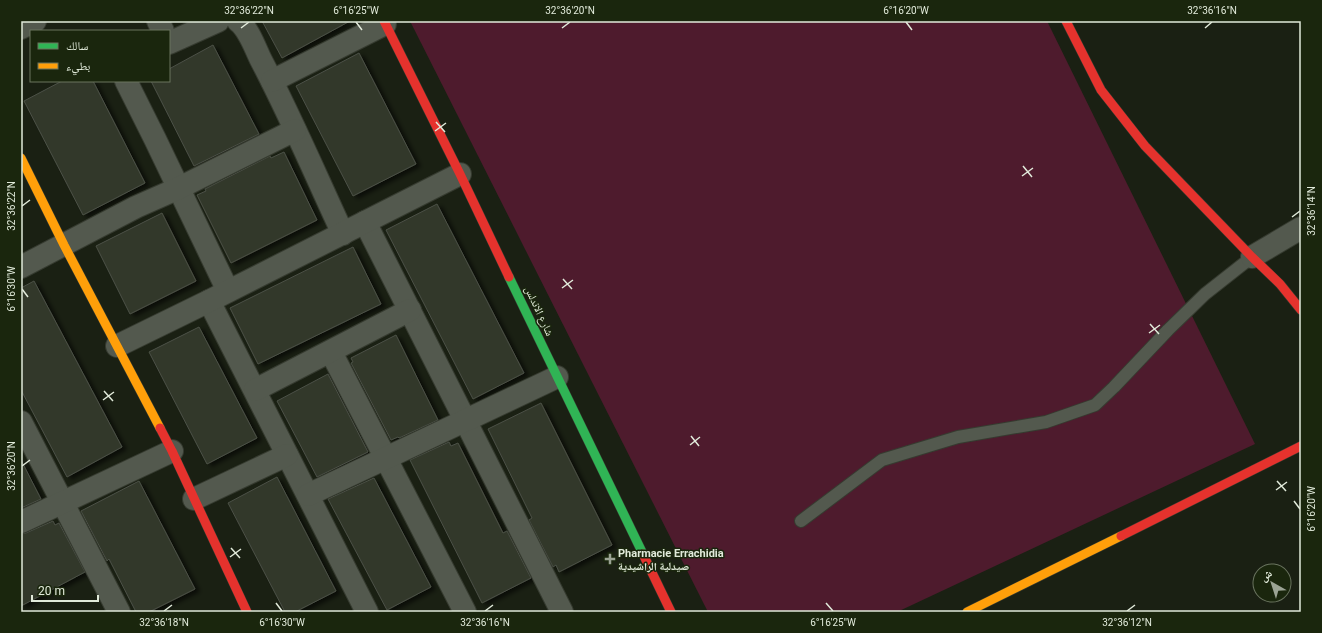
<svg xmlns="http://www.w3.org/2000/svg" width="1322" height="633" font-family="Roboto,'Noto Naskh Arabic',sans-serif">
  <defs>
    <filter id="shadow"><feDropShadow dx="4.5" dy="2.5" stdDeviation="2" flood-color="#0009"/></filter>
  </defs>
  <rect width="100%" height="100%" fill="#1a2013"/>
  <!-- green -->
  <polygon fill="#4e1b2d" points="410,21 1047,21 1255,444 897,612 708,612"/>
  <!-- building -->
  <g fill="#32372c" stroke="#4c5146" filter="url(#shadow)">
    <polygon points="262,21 350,21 282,58"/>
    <polygon points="213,45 259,134 194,166 151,81 169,81 169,69"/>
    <polygon points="359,53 416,164 353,196 296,86"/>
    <polygon points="62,81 93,81 145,183 83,215 24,101"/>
    <polygon points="284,152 317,220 231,263 197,195 206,191 205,189 270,156 271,158"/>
    <polygon points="437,204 524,373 473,399 386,230"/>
    <polygon points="162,213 196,281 130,314 96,246"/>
    <polygon points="353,247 381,304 258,364 230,308"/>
    <polygon points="34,281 122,447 67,477 21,390 21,288"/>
    <polygon points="199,327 257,438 207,464 149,352"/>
    <polygon points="396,335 438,420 399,438 398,437 391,440 351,363 353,362 351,358"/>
    <polygon points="328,374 368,452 317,477 277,401"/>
    <polygon points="541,403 612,545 559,572 556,565 553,567 529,520 532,518 488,429"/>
    <polygon points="449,442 451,446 458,443 503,533 507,531 531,578 482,603 410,460"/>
    <polygon points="21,460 41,499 21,508"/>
    <polygon points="277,477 336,591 295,612 285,612 228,503"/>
    <polygon points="374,478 431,587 387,610 328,499"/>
    <polygon points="139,481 195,589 149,612 136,612 109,559 107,561 81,511"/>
    <polygon points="53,521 55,525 59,523 85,572 21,606 21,534 26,533"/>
  </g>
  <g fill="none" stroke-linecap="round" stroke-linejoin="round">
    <defs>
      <polyline id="lane" points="801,521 882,460 958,437 1046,422 1095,405 1114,387 1168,330 1205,294 1252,257"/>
      <g id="street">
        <polyline points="158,21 163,31"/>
        <path d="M238 21C249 29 255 48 261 60 291 117 316 176 343 234"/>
        <polyline points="21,28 35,21"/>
        <polyline points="169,43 218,21"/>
        <polyline points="126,81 155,139 228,291"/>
        <polyline points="272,81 385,24"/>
        <polyline points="365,222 562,612"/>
        <polyline points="1252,257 1301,228"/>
        <polyline points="21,267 136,207 179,188 295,130"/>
        <polyline points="209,301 367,612"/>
        <polyline points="117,346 209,301 460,174"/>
        <polyline points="331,352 465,612"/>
        <polyline points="255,390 410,310"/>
        <polyline points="21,422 119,612"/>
        <polyline points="308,495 557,377"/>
        <polyline points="194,499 287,455"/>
        <polyline points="21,522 172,451"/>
      </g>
      <polyline id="fast" points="509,277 643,554"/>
      <g id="slow">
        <polyline points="21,158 64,245 160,428"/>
        <polyline points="967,612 1121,536"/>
      </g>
      <g id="jam">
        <polyline points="384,21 460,174 509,277"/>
        <polyline points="1066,21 1101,90 1145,146 1252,257 1280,284 1301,310"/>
        <polyline points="160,428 172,451 247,612"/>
        <polyline points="1121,536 1301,446"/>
        <polyline points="643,554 671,612"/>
      </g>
    </defs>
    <!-- lane casing -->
    <use href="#lane" stroke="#363b30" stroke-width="14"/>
    <!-- street casing -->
    <use href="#street" stroke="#363b30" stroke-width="24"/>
    <!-- fast casing -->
    <use href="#fast" stroke="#363b30" stroke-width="10"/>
    <!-- slow casing -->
    <use href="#slow" stroke="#363b30" stroke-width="10"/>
    <!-- jam casing -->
    <use href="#jam" stroke="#363b30" stroke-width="10"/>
    <!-- lane -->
    <use href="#lane" stroke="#53594e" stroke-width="12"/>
    <!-- street -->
    <use href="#street" stroke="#53594e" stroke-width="22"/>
    <!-- fast -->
    <use href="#fast" stroke="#30b455" stroke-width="9"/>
    <!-- slow -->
    <use href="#slow" stroke="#ff9f0a" stroke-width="9"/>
    <!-- jam -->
    <use href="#jam" stroke="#e5322d" stroke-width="9"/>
  </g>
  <!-- ticks -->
  <path fill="none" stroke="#e1eada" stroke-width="1.5" d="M356 22 362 30M906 22 912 30M241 28 249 22M562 28 570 22M1205 28 1212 22M436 122 445 132M435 131 446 123M1023 166 1032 177M1022 176 1033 168M22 206 30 200M1292 217 1300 211M563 279 572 289M562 288 573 280M22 289 28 297M1150 324 1159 334M1149 333 1160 325M104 391 113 401M103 400 114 392M691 436 699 446M690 445 700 437M22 466 30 460M1277 481 1286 491M1276 490 1287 482M1294 501 1300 509M231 548 240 558M230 557 241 549M276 603 282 611M826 603 833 611M164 611 172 605M485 611 493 605M1127 611 1135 605"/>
  <!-- markers -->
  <path fill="#9ba394" stroke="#1a260d" stroke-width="1.5" d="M608 553h4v4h4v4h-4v4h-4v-4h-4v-4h4z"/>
  <g text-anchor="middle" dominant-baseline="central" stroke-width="3" stroke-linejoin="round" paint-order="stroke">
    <!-- street labels -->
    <g font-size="11" fill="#e1eada" stroke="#1a260d">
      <text transform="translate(539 311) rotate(65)">شارع الاندلس</text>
    </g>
    <!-- poi labels -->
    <g font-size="11" font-weight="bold" fill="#e1eada" stroke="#1a260d" text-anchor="start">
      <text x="618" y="553">Pharmacie Errachidia<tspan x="618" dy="13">صيدلية الراشيدية</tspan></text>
    </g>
  </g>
  <!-- border -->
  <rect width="1322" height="633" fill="none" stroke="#1a260d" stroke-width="44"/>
  <!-- legend -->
  <rect x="30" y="30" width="140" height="52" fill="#1a260d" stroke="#6a745f"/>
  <rect x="38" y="43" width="20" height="6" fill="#30b455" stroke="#6a745f"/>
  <text x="66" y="50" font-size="12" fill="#e1eada">سالك</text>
  <rect x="38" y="63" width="20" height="6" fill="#ff9f0a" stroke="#6a745f"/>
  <text x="66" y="70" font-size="12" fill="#e1eada">بطيء</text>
  <!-- north arrow -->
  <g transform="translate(1272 583) rotate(321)"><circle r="19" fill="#1a260d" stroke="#6a745f"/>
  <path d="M0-3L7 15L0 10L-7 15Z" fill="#9ba394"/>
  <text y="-6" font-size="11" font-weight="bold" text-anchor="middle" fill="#e1eada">ش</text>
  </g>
  <!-- scale -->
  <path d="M32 595v6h66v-6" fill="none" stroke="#e1eada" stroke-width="2"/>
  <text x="38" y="595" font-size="12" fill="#e1eada" stroke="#1a260d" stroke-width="3" paint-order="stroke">20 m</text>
  <rect x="22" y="22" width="1278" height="589" fill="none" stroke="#e1eada" stroke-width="1.5"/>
  <g font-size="10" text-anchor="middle" fill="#e1eada">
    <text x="249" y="14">32°36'22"N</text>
    <text x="356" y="14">6°16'25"W</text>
    <text x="570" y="14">32°36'20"N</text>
    <text x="906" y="14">6°16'20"W</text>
    <text x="1212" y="14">32°36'16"N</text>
    <text transform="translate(11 206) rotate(-90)" y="4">32°36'22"N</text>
    <text transform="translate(1311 211) rotate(-90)" y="4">32°36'14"N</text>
    <text transform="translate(11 289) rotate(-90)" y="4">6°16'30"W</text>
    <text transform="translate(11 466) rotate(-90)" y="4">32°36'20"N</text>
    <text transform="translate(1311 509) rotate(-90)" y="4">6°16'20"W</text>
    <text x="164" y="626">32°36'18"N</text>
    <text x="282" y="626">6°16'30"W</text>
    <text x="485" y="626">32°36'16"N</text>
    <text x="833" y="626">6°16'25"W</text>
    <text x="1127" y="626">32°36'12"N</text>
  </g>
</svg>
